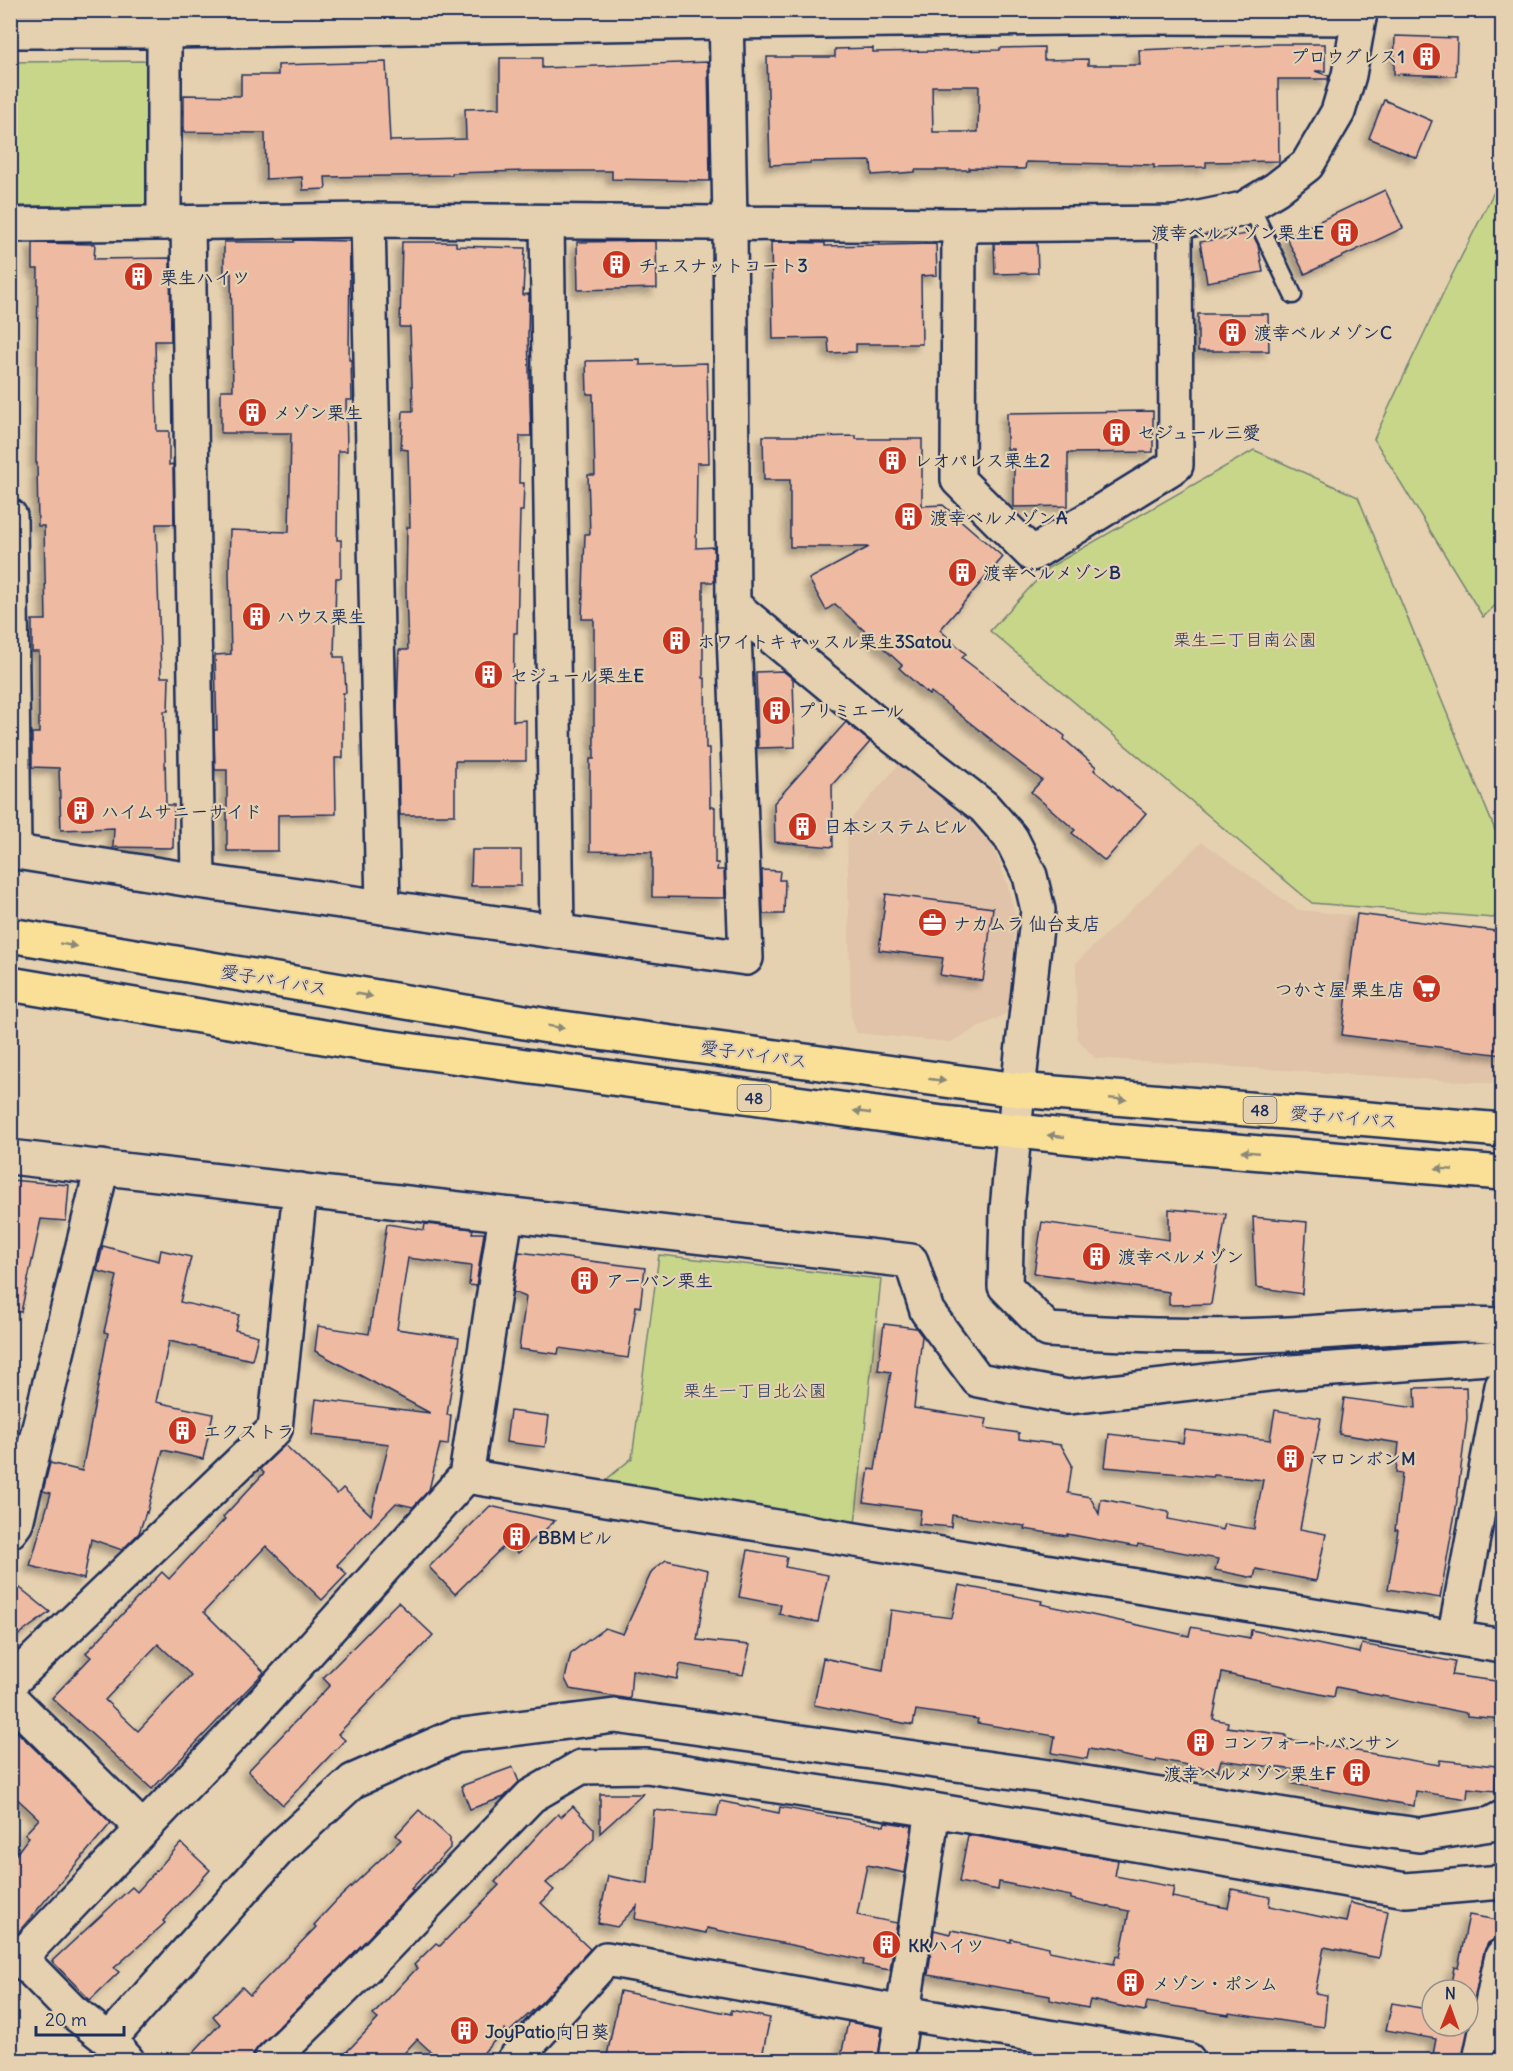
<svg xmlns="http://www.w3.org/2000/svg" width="1513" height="2071" font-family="Delius,'Klee One',sans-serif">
  <defs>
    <filter id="shadow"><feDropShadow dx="-5.5" dy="5.5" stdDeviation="3" flood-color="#0004"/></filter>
  </defs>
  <rect width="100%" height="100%" fill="#e5d0af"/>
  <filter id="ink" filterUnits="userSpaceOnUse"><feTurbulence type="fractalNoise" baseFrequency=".0167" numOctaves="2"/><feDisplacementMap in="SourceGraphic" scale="12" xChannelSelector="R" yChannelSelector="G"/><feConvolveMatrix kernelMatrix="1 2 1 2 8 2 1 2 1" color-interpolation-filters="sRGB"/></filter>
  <g filter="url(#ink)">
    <!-- built -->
    <g fill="#e0c3a8">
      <polygon points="900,763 968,820 993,847 1007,883 1015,914 1009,1012 950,1042 857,1033 851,1016 847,824"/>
      <polygon points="1202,842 1298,910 1502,930 1502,1084 1095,1058 1077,1038 1076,963"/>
    </g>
    <!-- green -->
    <g fill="#c8d68a" stroke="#728274" stroke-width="1.5">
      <polygon points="154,61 156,205 11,206 10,62"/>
      <polygon points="1502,176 1502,599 1483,617 1374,439 1447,285"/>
      <polygon points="1254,450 1358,497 1502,847 1502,910 1493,918 1312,903 990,631 1048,568"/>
      <polygon points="659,1255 881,1279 855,1524 601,1484 632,1458"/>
    </g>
    <!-- building -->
    <g fill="#efbaa2" stroke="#1b2f5e" stroke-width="1.5" fill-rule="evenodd" filter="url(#shadow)">
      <polygon points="1395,36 1457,38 1456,76 1394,74"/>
      <path d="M1277 44H1325V71H1315L1329 76 1328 79H1278L1279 161 1206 162V167L1154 168V165L1026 162 1025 169 969 168V170H915V172L872 175 871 161 810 162V163L770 165 767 57H835V49L873 48V52L1000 50V48L1044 47V60L1088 59V65H1140L1139 50ZM932 86H979L978 132H933Z"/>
      <polygon points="500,58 542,58 542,68 708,62 710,181 612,179 612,171 527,171 452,173 452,175 325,177 326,189 303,190 302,177 266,179 265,133 184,132 184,95 241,96 241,75 278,75 278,65 386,62 390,141 466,139 465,109 500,108"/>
      <polygon points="1384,100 1432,121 1417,158 1369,138"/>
      <polygon points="1385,190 1403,228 1305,274 1286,237"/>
      <polygon points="1252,233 1258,245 1263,272 1207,282 1200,242"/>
      <polygon points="294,240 350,241 349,360 351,360 352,400 346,400 347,451 338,451 337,540 341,540 341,578 336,578 334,657 344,657 346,693 343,693 343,758 335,758 336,814 278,815 278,851 227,851 227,770 215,770 214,730 217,730 215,655 231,654 229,573 230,530 289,532 291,433 221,433 221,390 233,390 231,273 224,273 224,242 294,242"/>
      <polygon points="656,241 657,288 578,290 577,242"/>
      <polygon points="402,242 456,242 456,246 525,248 523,295 529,294 528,334 531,436 520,436 519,483 524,483 523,511 520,511 517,633 514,633 513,721 526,720 526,761 455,761 455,815 400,815 397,711 399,650 408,650 406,590 407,527 410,527 408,450 401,449 403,411 413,411 410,327 400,327"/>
      <polygon points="771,242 825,243 825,246 936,244 937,275 921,276 922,344 856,344 856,352 829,353 828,338 773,339"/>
      <polygon points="33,243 95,244 94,259 170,258 171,341 155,341 157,431 169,431 169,465 173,464 174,524 156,524 161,677 169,677 168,711 164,711 166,805 174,805 173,848 113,847 114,828 61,830 59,768 32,767 32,733 39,733 39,652 32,652 32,620 46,620 44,526 38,526 37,463 36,463 38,269 33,269"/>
      <polygon points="994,243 1037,243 1038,273 995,274"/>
      <polygon points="1198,314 1268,314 1269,351 1198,351"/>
      <polygon points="640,360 640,365 707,363 709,463 697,463 696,548 714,547 714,582 703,582 703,678 705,678 706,748 709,748 710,807 715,807 715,863 718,863 717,870 724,870 725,898 652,897 652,852 590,851 590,759 594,759 594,619 582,619 585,534 590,534 588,475 595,475 593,394 587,394 586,361"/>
      <polygon points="1153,411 1153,452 1068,453 1068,506 1014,507 1014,449 1007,449 1007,413"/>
      <polygon points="763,436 807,436 807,437 856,436 856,439 922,439 922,506 943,505 1003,557 940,630 966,654 962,658 1065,736 1064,739 1096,767 1094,770 1146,813 1105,861 1072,833 1075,830 1031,792 1042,780 991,741 992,740 931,692 929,695 899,668 902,665 835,604 826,610 809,579 869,547 790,547 790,480 764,480"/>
      <polygon points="783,671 793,679 795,747 758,748 756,672"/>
      <polygon points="846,722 870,742 832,785 833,847 775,842 774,803"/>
      <polygon points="472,850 521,850 521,886 471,886"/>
      <polygon points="762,870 780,871 779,880 785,880 784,914 763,914"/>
      <polygon points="886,894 993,908 983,981 940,975 943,958 879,950"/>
      <polygon points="1357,914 1503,932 1503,1055 1342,1035"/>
      <polygon points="10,1180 69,1185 66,1221 41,1219 21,1312 10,1311"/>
      <polygon points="1169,1209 1226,1214 1211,1304 1169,1305 1169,1292 1034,1273 1042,1222 1169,1240"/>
      <polygon points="1253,1217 1307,1222 1302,1294 1256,1287"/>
      <path d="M387 1224 424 1230 425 1224 473 1229 472 1233H484L476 1286 469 1285 471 1266 408 1258 397 1329 459 1338 447 1415H451L448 1445 440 1444 429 1490 413 1507 396 1503 337 1565 347 1574 322 1600 266 1546 204 1612 264 1672 152 1789 52 1698 91 1657 86 1653 162 1572 169 1579 225 1519 223 1517 264 1473 260 1469 285 1445 337 1494 343 1488 371 1515 389 1444 312 1435 316 1399 430 1413 315 1351 318 1326 369 1334ZM158 1644 191 1675 138 1731 105 1700Z"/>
      <polygon points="103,1246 159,1261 161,1250 191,1257 180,1302 239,1315 235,1330 258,1336 252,1360 169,1341 156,1402 213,1414 203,1459 163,1450 147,1513 146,1512 139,1533 122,1550 91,1539 84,1579 30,1566 51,1493 43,1491 50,1463 82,1471 108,1333 104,1332 117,1276 97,1271"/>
      <polygon points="519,1252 645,1268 640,1307 636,1306 628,1358 559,1348 558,1354 519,1349 526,1297 513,1292"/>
      <polygon points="884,1324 916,1328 922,1336 914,1408 987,1419 985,1428 1019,1433 1019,1439 1061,1445 1072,1465 1068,1493 1090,1497 1099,1514 1101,1499 1169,1512 1168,1519 1223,1530 1225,1524 1254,1529 1263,1480 1214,1475 1213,1477 1105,1467 1109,1434 1183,1443 1185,1430 1270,1440 1275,1410 1321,1418 1300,1529 1326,1534 1316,1581 1256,1569 1254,1578 1215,1570 1218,1559 1138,1544 1137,1547 1067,1534 1067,1536 1024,1529 1025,1526 952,1515 951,1527 919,1524 921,1510 864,1502 869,1469 875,1470 891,1372 878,1370"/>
      <polygon points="1466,1387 1467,1418 1456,1508 1440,1598 1388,1589 1398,1530 1395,1530 1402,1474 1396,1473 1399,1443 1339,1434 1344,1398 1416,1408 1415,1388"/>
      <polygon points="510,1411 549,1416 545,1447 506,1442"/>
      <polygon points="490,1506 555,1521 518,1553 506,1544 455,1594 429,1567"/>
      <polygon points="748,1550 787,1557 785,1567 828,1575 818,1622 779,1614 781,1605 739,1597"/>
      <polygon points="666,1560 708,1570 697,1640 750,1645 743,1675 680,1664 677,1679 632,1670 630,1699 570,1689 565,1679 571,1653 605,1628 623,1634 652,1571"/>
      <polygon points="10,1580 50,1612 10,1641"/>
      <polygon points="959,1585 1042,1601 1041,1604 1189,1636 1191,1627 1250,1638 1251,1630 1360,1653 1362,1644 1455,1662 1452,1675 1503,1682 1503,1719 1467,1716 1467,1713 1336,1687 1334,1697 1222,1673 1213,1719 1228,1722 1227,1727 1286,1735 1286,1739 1439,1765 1440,1760 1496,1766 1495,1791 1468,1788 1467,1799 1416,1791 1414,1806 1293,1784 1295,1770 1221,1760 1218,1771 1157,1759 1156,1762 1089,1749 1087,1759 1052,1753 1055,1736 977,1723 978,1719 916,1710 913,1725 814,1705 823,1658 883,1670 891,1610 952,1618"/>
      <polygon points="398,1602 433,1635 338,1734 345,1740 283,1805 248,1771 330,1685 323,1678"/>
      <polygon points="10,1725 111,1823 15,1936 10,1935 10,1862 29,1837 25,1834 39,1819 10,1792"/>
      <polygon points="513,1767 519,1782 504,1797 470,1809 461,1786"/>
      <polygon points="600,1794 643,1794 600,1833"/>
      <polygon points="720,1801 779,1813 780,1807 884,1826 885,1822 912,1826 905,1873 867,1865 857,1915 897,1923 890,1970 863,1965 864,1960 806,1948 707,1928 706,1933 635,1919 637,1906 617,1927 598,1923 608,1876 648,1884 654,1810 717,1816"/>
      <polygon points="573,1806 594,1829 594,1839 546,1883 554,1890 541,1903 590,1949 542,2002 508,2033 505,2029 476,2061 441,2061 417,2039 397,2061 338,2061 378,2019 373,2015 417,1968 414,1965 436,1943 440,1946 499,1885 495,1882 544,1828 558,1814 561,1817"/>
      <polygon points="419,1810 450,1838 450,1848 411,1889 413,1891 351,1956 258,2047 253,2054 253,2061 185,2061 220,2024 213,2016 242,1987 250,1995 316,1927 314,1925 336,1901 401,1840 396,1835"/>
      <polygon points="968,1835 1118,1860 1115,1876 1174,1887 1172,1897 1228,1908 1232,1889 1270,1897 1269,1906 1346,1922 1350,1903 1388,1911 1379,1958 1324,1947 1315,1993 1327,1995 1324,2027 1229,2013 1229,2015 1147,2002 1145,2011 1090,2000 1088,2008 1050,2000 1050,1996 928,1975 934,1930 950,1934 951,1930 1011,1942 1011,1939 1049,1947 1049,1951 1114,1964 1116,1956 1120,1957 1129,1911 1071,1899 1071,1896 999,1882 998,1890 959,1882"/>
      <polygon points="181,1843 210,1870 163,1921 165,1923 114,1968 119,1972 90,2000 52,1961 132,1887 137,1892"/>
      <polygon points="1469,1915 1503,1921 1503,1938 1496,1938 1488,1943 1484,1952 1462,2061 1460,2061 1433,2055 1436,2039 1386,2030 1392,2003 1432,2010 1432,2026 1468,2026 1468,1990 1450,1990 1454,1967 1458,1968"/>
      <polygon points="620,1991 731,2014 731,2010 770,2018 761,2061 740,2061 708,2054 707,2059 682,2054 681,2061 606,2061"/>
      <polygon points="848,2022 882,2028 878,2061 840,2061"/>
    </g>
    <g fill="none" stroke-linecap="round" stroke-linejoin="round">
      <defs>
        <polyline id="lane" points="1250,205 1293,295"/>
        <g id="street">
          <polyline points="726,22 1146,17 1359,18"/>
          <polyline points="164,31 164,223"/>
          <polyline points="368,220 383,907"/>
          <polyline points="188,223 198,881"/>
          <polyline points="547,223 557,931"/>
          <polyline points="10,225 368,220 959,225 1175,223 1243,209 1276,189 1307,165 1338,112 1349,75 1359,18 1359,10"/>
          <polyline points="959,225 958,480 1032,554 1176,465 1175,223"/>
          <polyline points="10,516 14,851"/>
          <polyline points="10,851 198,881 746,958 733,605"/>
          <path d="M1018 1090 1007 1210 1005 1286 1048 1330C1128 1335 1208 1338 1289 1334 1360 1330 1431 1322 1502 1325"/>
          <polyline points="10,1157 911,1261 927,1311 978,1380 1068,1397 1277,1373 1502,1357"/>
          <polyline points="466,1476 1502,1646"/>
          <polyline points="10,1531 16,1523 102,1167"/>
          <polyline points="1454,1638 1502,1386"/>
          <polyline points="10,1683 275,1429 300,1190"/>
          <polyline points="10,1698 142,1828"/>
          <polyline points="10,1953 20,1958 72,2011 109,2040 278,1850 353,1781 455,1736 615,1716 1042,1776 1353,1826 1419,1835 1491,1824 1502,1818"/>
          <polyline points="20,1958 249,1718 466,1476 506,1215"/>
          <polyline points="109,2040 127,2060"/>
          <polyline points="271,2060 364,1969 531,1796 581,1767 647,1766 933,1810 1406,1890 1502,1882"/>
          <polyline points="514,2060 606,1959 903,2013 1188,2060"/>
          <polyline points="896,2060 933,1810"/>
          <polyline points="1480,2060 1502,1956"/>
        </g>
        <g id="secondary">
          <polyline points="726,10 730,222 733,605 871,719 984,807 1011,838 1030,876 1038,910 1018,1090"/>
          <polyline points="10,31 164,31 726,22"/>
        </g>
        <g id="highway">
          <polyline points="10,935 548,1026 1018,1090 1502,1130"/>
          <polyline points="10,984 371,1045 943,1123 1092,1139 1502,1173"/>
        </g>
      </defs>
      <!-- lane casing -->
      <use href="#lane" stroke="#1b2f5e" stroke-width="21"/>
      <!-- street casing -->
      <use href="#street" stroke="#1b2f5e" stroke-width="38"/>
      <!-- secondary casing -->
      <use href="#secondary" stroke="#1b2f5e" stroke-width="38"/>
      <!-- highway casing -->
      <use href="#highway" stroke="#1b2f5e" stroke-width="38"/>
      <!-- lane -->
      <use href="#lane" stroke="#e5d0af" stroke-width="16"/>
      <!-- street -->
      <use href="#street" stroke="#e5d0af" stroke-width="33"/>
      <!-- secondary -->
      <use href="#secondary" stroke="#e5d0af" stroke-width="33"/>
      <!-- highway -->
      <use href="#highway" stroke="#f9e096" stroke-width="33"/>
    </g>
    <!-- one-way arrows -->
    <defs><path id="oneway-solid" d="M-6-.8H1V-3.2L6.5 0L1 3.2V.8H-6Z" transform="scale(1.5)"/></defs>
    <g fill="#8a887a">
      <use href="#oneway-solid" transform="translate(68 945) rotate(10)"/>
      <use href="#oneway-solid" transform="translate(364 995) rotate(10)"/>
      <use href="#oneway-solid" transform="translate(556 1027) rotate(8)"/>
      <use href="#oneway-solid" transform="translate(937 1080) rotate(8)"/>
      <use href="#oneway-solid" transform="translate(1118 1099) rotate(5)"/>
      <use href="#oneway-solid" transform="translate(862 1112) rotate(-172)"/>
      <use href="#oneway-solid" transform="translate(1056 1136) rotate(-174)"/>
      <use href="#oneway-solid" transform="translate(1250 1152) rotate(-175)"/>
      <use href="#oneway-solid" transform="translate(1444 1169) rotate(-175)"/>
    </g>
  </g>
  <!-- icons -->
  <defs>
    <symbol id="building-disc" viewBox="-11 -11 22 22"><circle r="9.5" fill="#c8321e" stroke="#e5d0af"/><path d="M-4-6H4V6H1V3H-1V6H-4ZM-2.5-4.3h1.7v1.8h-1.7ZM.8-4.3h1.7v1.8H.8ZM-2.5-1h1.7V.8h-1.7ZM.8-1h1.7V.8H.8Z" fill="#fff"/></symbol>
    <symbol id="office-disc" viewBox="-11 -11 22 22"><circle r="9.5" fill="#c8321e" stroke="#e5d0af"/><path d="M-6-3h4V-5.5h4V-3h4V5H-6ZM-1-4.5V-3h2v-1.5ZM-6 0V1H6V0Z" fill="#fff"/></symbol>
    <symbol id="supermarket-disc" viewBox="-11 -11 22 22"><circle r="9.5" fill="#c8321e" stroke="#e5d0af"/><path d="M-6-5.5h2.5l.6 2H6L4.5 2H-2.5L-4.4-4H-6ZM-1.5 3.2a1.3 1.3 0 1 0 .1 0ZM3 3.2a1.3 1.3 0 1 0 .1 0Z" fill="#fff"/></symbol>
  </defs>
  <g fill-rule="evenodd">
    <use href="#building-disc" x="1410" y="40" width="33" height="33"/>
    <use href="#building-disc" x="1328" y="216" width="33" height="33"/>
    <use href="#building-disc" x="600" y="248" width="33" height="33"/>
    <use href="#building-disc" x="122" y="260" width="33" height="33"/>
    <use href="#building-disc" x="1216" y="316" width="33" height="33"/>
    <use href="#building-disc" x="236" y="396" width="33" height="33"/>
    <use href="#building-disc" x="1100" y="416" width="33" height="33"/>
    <use href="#building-disc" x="876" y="444" width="33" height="33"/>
    <use href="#building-disc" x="892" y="500" width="33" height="33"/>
    <use href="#building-disc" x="946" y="556" width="33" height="33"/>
    <use href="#building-disc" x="240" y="600" width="33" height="33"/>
    <use href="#building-disc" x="660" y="624" width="33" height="33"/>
    <use href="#building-disc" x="472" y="658" width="33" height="33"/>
    <use href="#building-disc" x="760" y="694" width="33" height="33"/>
    <use href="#building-disc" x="64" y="794" width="33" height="33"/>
    <use href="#building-disc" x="786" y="810" width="33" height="33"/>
    <use href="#office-disc" x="916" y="906" width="33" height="33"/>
    <use href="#supermarket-disc" x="1410" y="972" width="33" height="33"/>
    <use href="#building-disc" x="1080" y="1240" width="33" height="33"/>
    <use href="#building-disc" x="568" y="1264" width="33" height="33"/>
    <use href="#building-disc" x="166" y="1414" width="33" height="33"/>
    <use href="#building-disc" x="1274" y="1442" width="33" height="33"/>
    <use href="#building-disc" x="500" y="1520" width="33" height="33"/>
    <use href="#building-disc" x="1184" y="1726" width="33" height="33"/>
    <use href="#building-disc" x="1340" y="1756" width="33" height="33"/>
    <use href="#building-disc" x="870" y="1928" width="33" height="33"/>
    <use href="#building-disc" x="1114" y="1966" width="33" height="33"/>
    <use href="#building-disc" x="448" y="2014" width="33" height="33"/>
  </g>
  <g text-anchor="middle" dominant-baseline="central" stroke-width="4.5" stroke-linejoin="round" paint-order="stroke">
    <!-- shield labels -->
    <g fill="#e5d0af" stroke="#585f76" stroke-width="1.5">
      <rect x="737.5" y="1085" width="33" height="26" rx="4.5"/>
      <rect x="1243.5" y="1097" width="33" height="26" rx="4.5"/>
    </g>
    <g font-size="16" font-weight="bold" fill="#1b2f5e">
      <text x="754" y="1098">48</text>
      <text x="1260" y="1110">48</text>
    </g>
    <!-- poi labels -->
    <g font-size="18" font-weight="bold" fill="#1b2f5e" stroke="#e5d0af" text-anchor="start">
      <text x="1405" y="56" text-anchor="end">プロウグレス1</text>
      <text x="1324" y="232" text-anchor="end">渡幸ベルメゾン栗生E</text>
      <text x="638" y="265">チェスナットコート3</text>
      <text x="160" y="277">栗生ハイツ</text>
      <text x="1254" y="332">渡幸ベルメゾンC</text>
      <text x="273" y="412">メゾン栗生</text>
      <text x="1137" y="432">セジュール三愛</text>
      <text x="914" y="460">レオパレス栗生2</text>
      <text x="930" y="517">渡幸ベルメゾンA</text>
      <text x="983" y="572">渡幸ベルメゾンB</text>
      <text x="277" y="616">ハウス栗生</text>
      <text x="697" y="641">ホワイトキャッスル栗生3Satou</text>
      <text x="510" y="675">セジュール栗生E</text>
      <text x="797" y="710">プリミエール</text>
      <text x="101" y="811">ハイムサニーサイド</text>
      <text x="824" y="826">日本システムビル</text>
      <text x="953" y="923">ナカムラ 仙台支店</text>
      <text x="1405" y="989" text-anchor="end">つかさ屋 栗生店</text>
      <text x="1118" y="1256">渡幸ベルメゾン</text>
      <text x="606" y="1280">アーバン栗生</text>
      <text x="203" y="1431">エクストラ</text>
      <text x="1311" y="1458">マロンボンM</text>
      <text x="538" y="1537">BBMビル</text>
      <text x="1222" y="1742">コンフォートバンサン</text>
      <text x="1336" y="1773" text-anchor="end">渡幸ベルメゾン栗生F</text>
      <text x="908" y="1945">KKハイツ</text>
      <text x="1152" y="1983">メゾン・ポンム</text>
      <text x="485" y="2031">JoyPatio向日葵</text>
    </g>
    <!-- park labels -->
    <g font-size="18" fill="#2c4062" stroke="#e5d0af">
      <text x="1245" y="639">栗生二丁目南公園</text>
      <text x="755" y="1390">栗生一丁目北公園</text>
    </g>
    <!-- street labels -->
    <g font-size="18" fill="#1b2f5e" stroke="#e5d0af">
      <text transform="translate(274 980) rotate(10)">愛子バイパス</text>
      <text transform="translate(754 1054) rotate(8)">愛子バイパス</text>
      <text transform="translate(1344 1117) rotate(5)">愛子バイパス</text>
    </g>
  </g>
  <!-- margin -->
  <rect width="1513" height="2071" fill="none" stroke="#e5d0af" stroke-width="36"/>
  <rect x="18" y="18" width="1477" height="2035" fill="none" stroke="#1b2f5e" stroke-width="2" filter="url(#ink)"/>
  <!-- north arrow -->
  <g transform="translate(1450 2008) rotate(1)"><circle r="28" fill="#e5d0af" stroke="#94908f" stroke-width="1.5"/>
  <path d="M0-4.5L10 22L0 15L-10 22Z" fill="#c8321e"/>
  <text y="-9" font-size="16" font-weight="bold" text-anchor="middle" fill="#1b2f5e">N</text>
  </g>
  <!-- scale -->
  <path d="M36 2026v9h88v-9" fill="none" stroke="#1b2f5e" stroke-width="3"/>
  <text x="45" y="2026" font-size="18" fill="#1b2f5e" stroke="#e5d0af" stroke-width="4.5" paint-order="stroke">20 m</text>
</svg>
